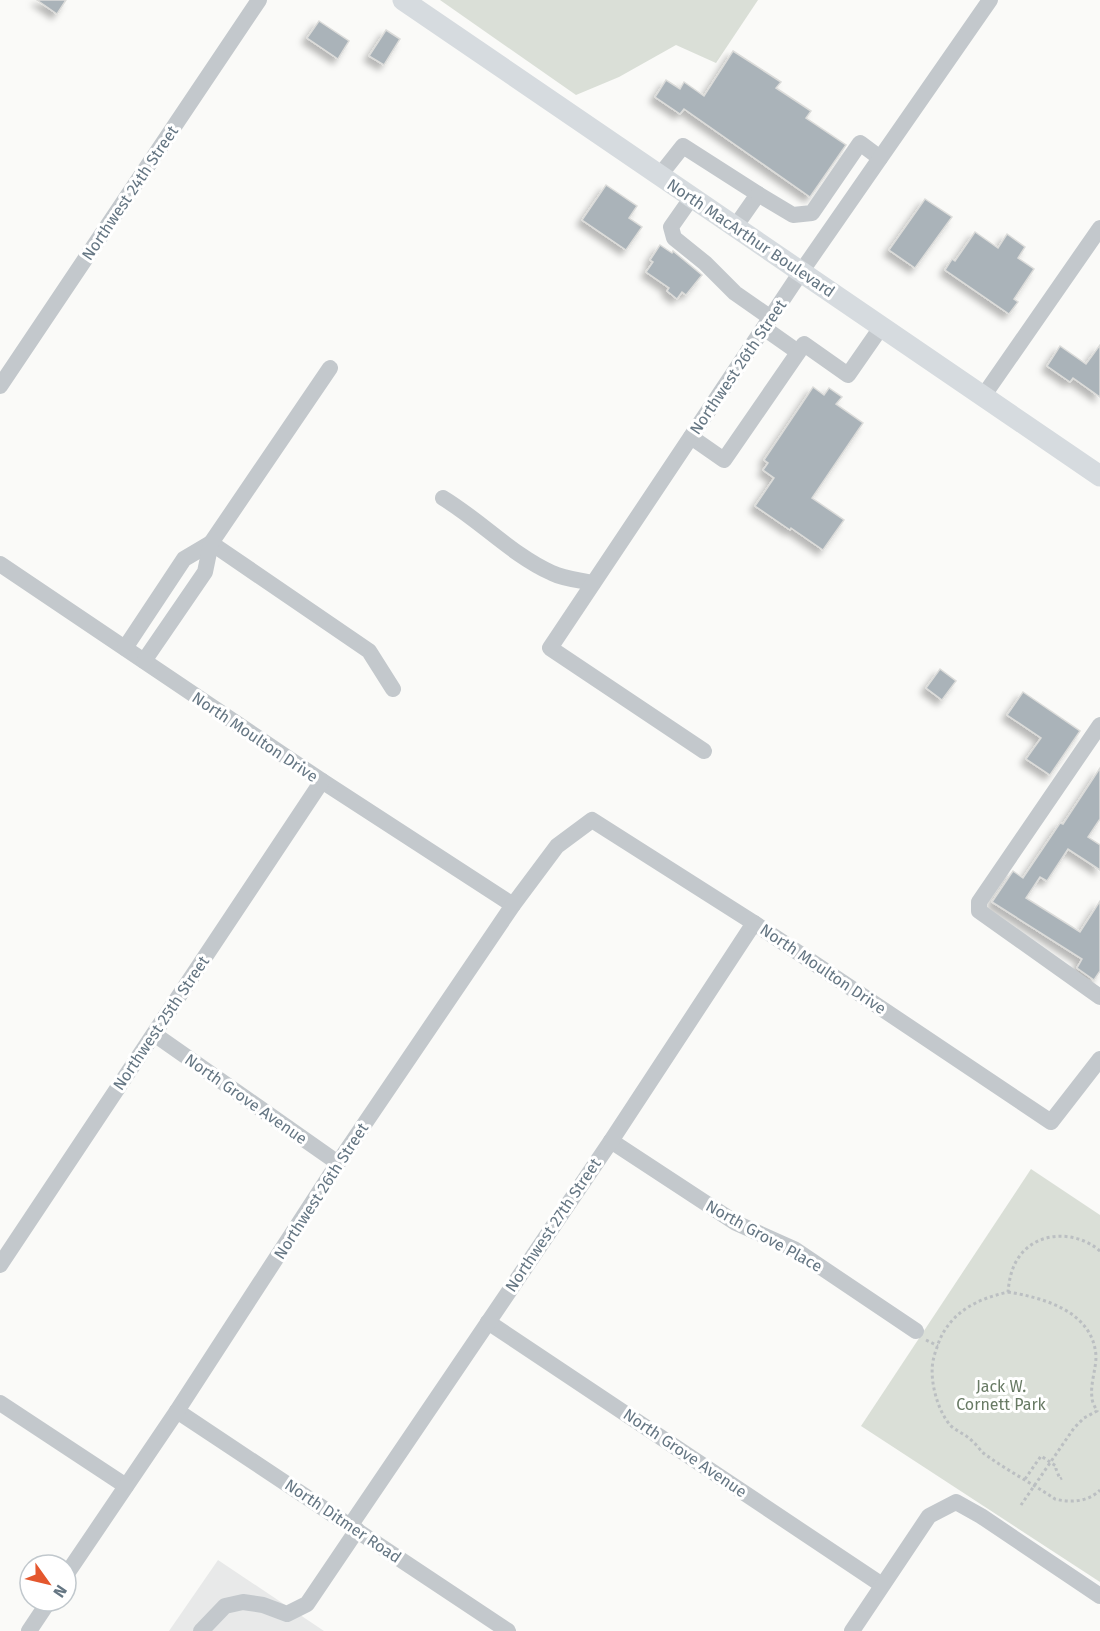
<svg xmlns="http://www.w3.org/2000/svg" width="1100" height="1631" font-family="'Fira Sans',sans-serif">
  <defs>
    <filter id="shadow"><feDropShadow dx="-5" dy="5" stdDeviation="3" flood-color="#0004"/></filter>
  </defs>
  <rect width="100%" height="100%" fill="#fafaf8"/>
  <!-- built -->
  <polygon fill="#e8e9e9" points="218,1560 324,1631 169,1631"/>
  <!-- green -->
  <g fill="#dadfd7">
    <polygon points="440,0 758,0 716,63 676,45 619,77 576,95"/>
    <polygon points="1031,1169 1100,1215 1100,1582 861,1426"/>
  </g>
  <!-- building -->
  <g fill="#aab3b9" stroke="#dcdcda" stroke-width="1.5" filter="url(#shadow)">
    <polygon points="37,0 66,0 57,14"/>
    <polygon points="319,21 349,41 338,59 307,38"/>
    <polygon points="386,30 400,39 384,65 369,56"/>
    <polygon points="733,51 781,82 776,88 811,111 806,118 846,145 810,197 684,109 680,114 655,97 666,80 680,89 684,82 704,96"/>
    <polygon points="606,185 637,206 629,218 642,227 626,250 582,220"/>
    <polygon points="925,199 952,217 915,268 889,250"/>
    <polygon points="975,232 998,248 1007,234 1025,247 1018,258 1034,269 1014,299 1018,302 1009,314 945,270 952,259 955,261"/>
    <polygon points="660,245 672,253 673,251 702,275 686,295 682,292 677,299 667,291 669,288 646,272 653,262 650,260"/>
    <polygon points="1100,345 1100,397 1073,378 1070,382 1047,366 1060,346 1086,364"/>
    <polygon points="813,387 824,395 829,388 842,397 836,404 863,423 812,498 844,520 823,550 791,528 790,530 755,506 774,478 763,470 768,463 764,460"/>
    <polygon points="940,669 956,681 942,700 926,688"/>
    <polygon points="1023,692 1080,731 1050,775 1026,759 1041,738 1007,715"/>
    <polygon points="1100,768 1100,819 1088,837 1100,845 1100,870 1068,849 1047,881 1040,877 1026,898 1080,932 1100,901 1100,971 1094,980 1077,968 1082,959 992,902 1013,871 1023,878 1060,823 1063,824"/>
  </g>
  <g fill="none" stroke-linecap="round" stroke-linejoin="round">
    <!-- path -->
    <g stroke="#bbbfc2" stroke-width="3" stroke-dasharray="3 3" stroke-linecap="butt">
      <path d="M1100 1251C1076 1230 1035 1230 1017 1260 1011 1270 1009 1281 1008 1292 977 1299 950 1312 938 1344 937 1348 935 1352 934 1357 928 1376 937 1411 951 1426 958 1432 967 1435 973 1442 978 1446 981 1452 986 1455 1008 1471 1033 1484 1055 1499 1071 1503 1088 1502 1100 1490"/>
      <path d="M1008 1292C1045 1298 1093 1312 1096 1356 1096 1370 1090 1384 1092 1398 1092 1402 1095 1407 1097 1411L1084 1418 1074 1428 1021 1505"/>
      <polyline points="926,1340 938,1346"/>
      <polyline points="1025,1479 1041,1456 1056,1466 1056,1469 1060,1479 1062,1478"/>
    </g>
    <!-- minor -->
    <g stroke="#c3c8cc" stroke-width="16">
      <polyline points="660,175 683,146 758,194 735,227"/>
      <polyline points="758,194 793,215 812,213 860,143 880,158"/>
      <polyline points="692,197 671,227 674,238 705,263 735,293 771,318"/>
      <polyline points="764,328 798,352"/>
      <polyline points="0,386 259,0"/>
      <polyline points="984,395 1100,228"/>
      <polyline points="691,437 724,460 804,344 848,375 882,326"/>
      <path d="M443 498C481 521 512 555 552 573 564 579 580 580 593 583"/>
      <polyline points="211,543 369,651 393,689"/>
      <polyline points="0,564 322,781 513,905"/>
      <polyline points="125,648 184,559 211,543"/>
      <polyline points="144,661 205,572 211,543 330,368"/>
      <polyline points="1100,725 979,902 979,911 1100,997"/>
      <polyline points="704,751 550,648 801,272 990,0"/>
      <polyline points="154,1034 338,1163"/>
      <polyline points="611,1141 736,1223 794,1249 916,1331"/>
      <polyline points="0,1265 322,781"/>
      <polyline points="488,1322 882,1585"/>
      <polyline points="0,1403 126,1486"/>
      <polyline points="177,1411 508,1631"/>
      <polyline points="350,1526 611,1141 754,923"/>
      <polyline points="66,1575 177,1411 338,1163 513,905 557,846 592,820 754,923 1051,1122 1100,1059"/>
      <polyline points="29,1631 49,1601"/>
      <polyline points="201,1631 225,1606 243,1602 263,1605 287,1614 307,1604 357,1530"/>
      <polyline points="852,1631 929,1516 956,1502 981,1516 1100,1596"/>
    </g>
    <!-- major -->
    <polyline stroke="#d6dbdf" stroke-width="21" points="403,0 1100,476"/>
  </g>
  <g text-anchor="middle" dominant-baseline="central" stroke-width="6" stroke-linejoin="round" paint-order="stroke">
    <!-- street labels -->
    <g font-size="16" fill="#657683" stroke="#fff">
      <text transform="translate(130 193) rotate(-56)">Northwest 24th Street</text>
      <text transform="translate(751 238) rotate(34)">North MacArthur Boulevard</text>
      <text transform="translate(738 367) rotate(-56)">Northwest 26th Street</text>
      <text transform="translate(255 737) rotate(34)">North Moulton Drive</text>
      <text transform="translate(823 969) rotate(34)">North Moulton Drive</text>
      <text transform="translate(161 1023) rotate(-56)">Northwest 25th Street</text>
      <text transform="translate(246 1099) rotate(35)">North Grove Avenue</text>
      <text transform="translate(321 1191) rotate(-57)">Northwest 26th Street</text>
      <text transform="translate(553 1225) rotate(-56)">Northwest 27th Street</text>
      <text transform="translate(764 1236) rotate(29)">North Grove Place</text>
      <text transform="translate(685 1453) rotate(34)">North Grove Avenue</text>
      <text transform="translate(343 1521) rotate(34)">North Ditmer Road</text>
    </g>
    <!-- park labels -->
    <g font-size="16" fill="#687a64" stroke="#fff">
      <text x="1001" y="1386">Jack W.<tspan x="1001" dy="18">Cornett Park</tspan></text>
    </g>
  </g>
  <!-- north arrow -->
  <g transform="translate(48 1583) rotate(124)"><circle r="28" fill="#ffffff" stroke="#c1c8cd" stroke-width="1.5"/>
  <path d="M0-4.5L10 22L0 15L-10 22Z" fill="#e4572e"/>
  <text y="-9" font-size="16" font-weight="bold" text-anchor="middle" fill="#657683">N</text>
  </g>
</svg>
